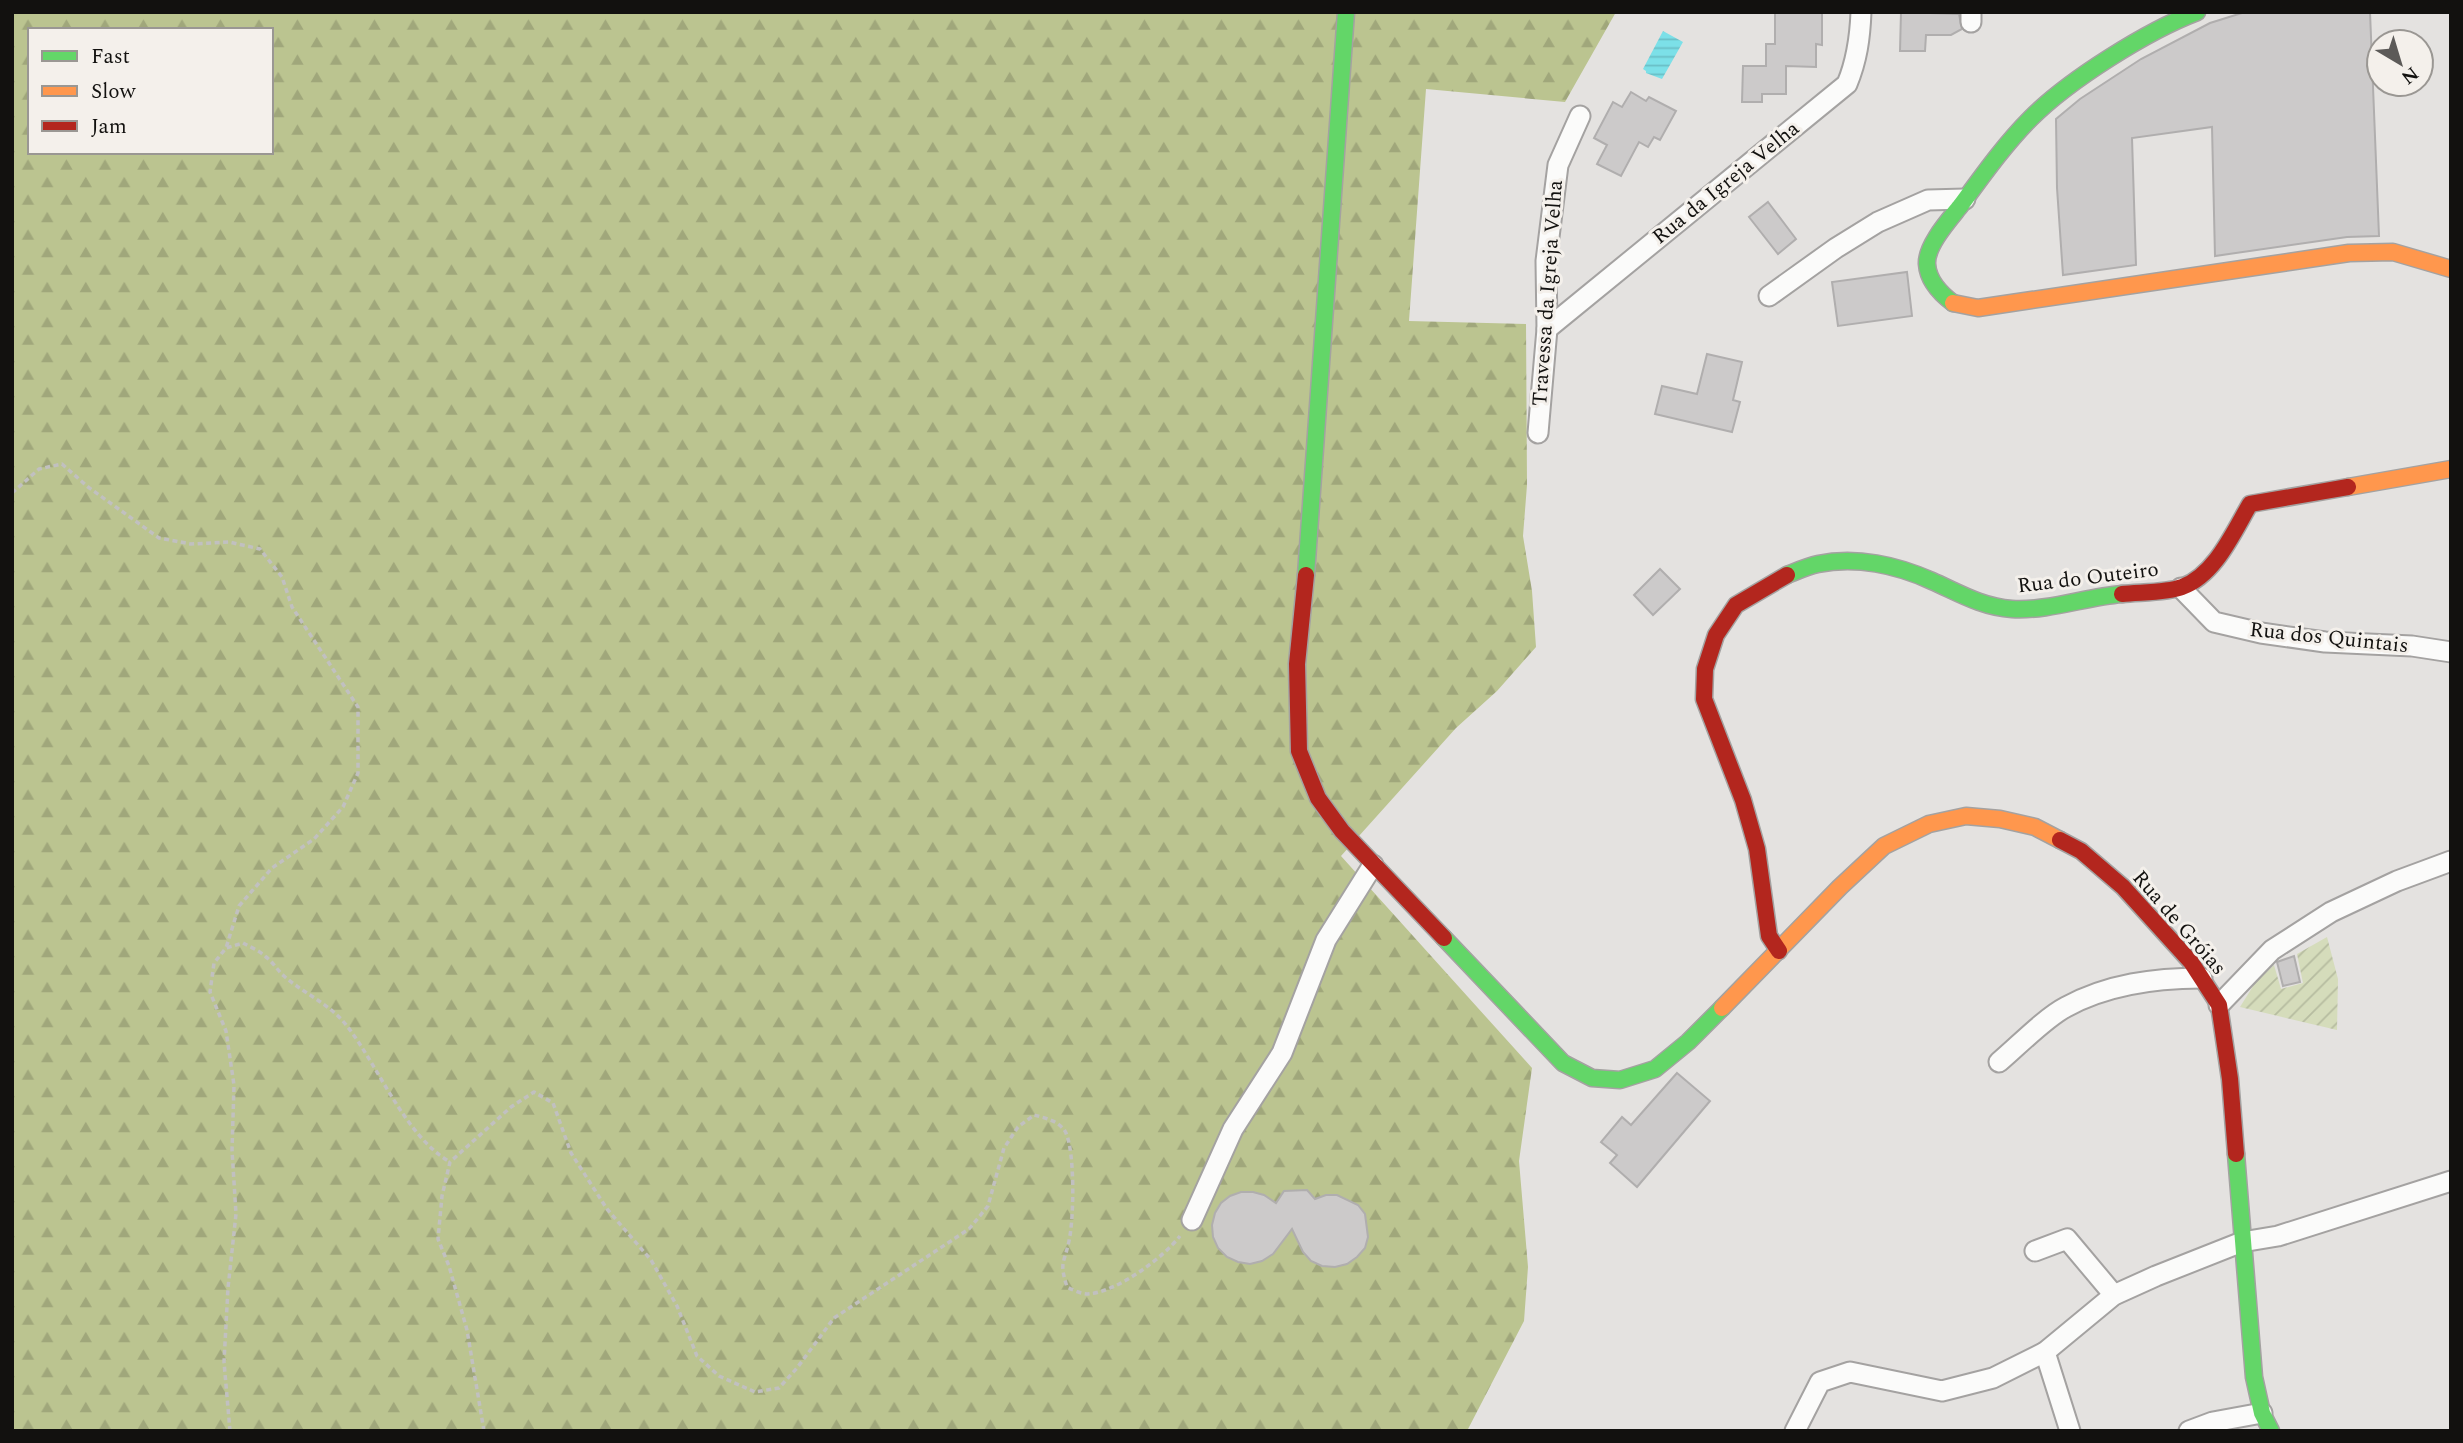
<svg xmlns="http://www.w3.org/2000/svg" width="2463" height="1443" font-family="Spectral,serif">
  <defs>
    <pattern id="forest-firs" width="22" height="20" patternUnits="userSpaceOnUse" patternTransform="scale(1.75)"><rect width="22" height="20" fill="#bbc490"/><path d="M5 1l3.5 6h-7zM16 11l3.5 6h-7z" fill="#a0a77b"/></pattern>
    <pattern id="garden-furrows" width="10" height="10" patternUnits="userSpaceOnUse" patternTransform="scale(1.75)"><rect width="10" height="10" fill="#d5dcbb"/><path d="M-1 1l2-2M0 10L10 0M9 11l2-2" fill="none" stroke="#b6bca0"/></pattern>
    <pattern id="water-rules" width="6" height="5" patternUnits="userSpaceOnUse" patternTransform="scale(1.75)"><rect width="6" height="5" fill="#7ce0e8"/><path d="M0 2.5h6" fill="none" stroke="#6abfc6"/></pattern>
  </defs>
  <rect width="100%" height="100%" fill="#e4e2e0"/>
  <!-- forest -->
  <path fill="url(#forest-firs)" fill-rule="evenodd" d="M12 12H1616L1565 102 1426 89 1409 321 1526 324 1527 485 1523 536 1532 591 1536 647 1497 691 1456 728 1341 856 1532 1068 1519 1161 1528 1267 1524 1321 1467 1431H12ZM30 30H271V152H30Z"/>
  <!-- garden -->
  <polygon fill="url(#garden-furrows)" points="2327,937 2338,979 2337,1030 2240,1007 2255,983 2274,965 2281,989 2303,983 2297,954"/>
  <!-- water -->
  <polygon fill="url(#water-rules)" points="1663,31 1683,42 1662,79 1646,73 1646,71 1643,69"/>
  <!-- building -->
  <g fill="#cccaca" stroke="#b0aeae" stroke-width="2">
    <polygon points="1775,12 1822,12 1822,45 1816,44 1816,67 1786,66 1786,94 1762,94 1762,102 1742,102 1743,66 1766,66 1766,44 1775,44"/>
    <polygon points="1901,12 1959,14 1962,29 1951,35 1926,35 1925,51 1900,51"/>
    <polygon points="2245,12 2370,12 2379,236 2347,237 2215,256 2212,127 2132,138 2136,265 2063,275 2057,188 2056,119 2080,99 2141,59 2210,23"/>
    <polygon points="1631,92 1646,101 1649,97 1676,111 1660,140 1654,137 1648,147 1639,142 1621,176 1597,164 1607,145 1594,138 1613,102 1622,107"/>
    <polygon points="1768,202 1796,239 1778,254 1749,217"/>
    <polygon points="1907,272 1912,316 1838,326 1832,282"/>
    <polygon points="1707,354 1742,362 1733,400 1740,402 1732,432 1655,414 1662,386 1697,394"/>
    <polygon points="1660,569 1680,589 1653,615 1634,595"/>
    <polygon points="2294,956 2300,982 2283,986 2277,962"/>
    <polygon points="1677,1073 1710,1101 1637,1187 1610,1163 1617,1155 1601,1142 1622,1117 1631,1125"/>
    <polygon points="1307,1190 1315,1199 1326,1195 1337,1195 1358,1205 1365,1214 1368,1237 1365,1248 1357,1257 1347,1264 1335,1267 1322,1266 1311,1261 1303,1252 1292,1229 1273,1254 1262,1261 1250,1264 1238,1262 1227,1257 1218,1248 1213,1237 1212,1225 1215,1213 1221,1203 1230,1196 1241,1192 1253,1192 1264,1195 1276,1203 1284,1191"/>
  </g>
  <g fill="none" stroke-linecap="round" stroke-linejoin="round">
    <defs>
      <g id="street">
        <polyline points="1971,22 1971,12"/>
        <polyline points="1769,296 1836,248 1878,222 1928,200 1965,199"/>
        <path d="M1547 329 1847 84C1857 60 1860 38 1861 12"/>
        <polyline points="1538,433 1547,329 1546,261 1558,165 1580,116"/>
        <polyline points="2181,588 2214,622 2261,633 2325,642 2412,646 2451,652"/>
        <polyline points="2219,1005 2272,950 2331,912 2397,881 2451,861"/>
        <path d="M1999 1062C2018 1046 2045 1018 2066 1007 2108 984 2155 978 2202 978"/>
        <polyline points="1192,1220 1233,1129 1282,1053 1326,940 1373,865"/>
        <polyline points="2035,1251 2067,1239 2114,1295"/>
        <polyline points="2045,1352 2070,1431"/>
        <polyline points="1795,1431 1820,1382 1850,1372 1942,1391 1993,1378 2045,1352 2114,1295 2156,1276 2242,1242 2278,1236 2451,1181"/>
        <polyline points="2189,1431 2213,1422 2262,1413"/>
      </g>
      <g id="fast">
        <path d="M1953 303C1941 294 1928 280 1927 264 1926 245 1950 219 1961 205 1983 175 2005 144 2031 118 2069 80 2147 31 2197 12"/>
        <polyline points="1306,575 1346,12"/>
        <path d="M1787 575C1797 571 1808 566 1818 564 1856 556 1897 565 1932 581 1959 593 1982 607 2012 609 2050 611 2085 597 2122 594"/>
        <polyline points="1444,938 1563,1063 1592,1078 1620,1080 1655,1069 1688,1042 1722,1008"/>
        <polyline points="2236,1154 2254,1377 2262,1413 2271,1431"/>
      </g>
      <g id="slow">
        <polyline points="1953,303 1978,308 2349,253 2393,252 2451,269"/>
        <polyline points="2348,487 2451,469"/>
        <polyline points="1722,1008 1840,887 1884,846 1929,824 1966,816 2000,819 2035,827 2060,840"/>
      </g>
      <g id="jam">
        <polyline points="1306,575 1297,664 1299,751 1318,798 1342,831 1444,938"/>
        <path d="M2122 594C2139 592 2167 593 2182 587 2215 575 2233 533 2250 504L2348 487"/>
        <polyline points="2060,840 2081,851 2123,887 2191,962 2219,1005 2230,1079 2236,1154"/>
        <polyline points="1779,951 1769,936 1757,849 1743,800 1704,699 1705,669 1716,635 1736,605 1787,575"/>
      </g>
    </defs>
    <!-- street casing -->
    <use href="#street" stroke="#a4a2a1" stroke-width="23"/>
    <!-- fast casing -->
    <use href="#fast" stroke="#a4a2a1" stroke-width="19"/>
    <!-- slow casing -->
    <use href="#slow" stroke="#a4a2a1" stroke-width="19"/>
    <!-- jam casing -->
    <use href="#jam" stroke="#a4a2a1" stroke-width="19"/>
    <!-- path -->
    <g stroke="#c1c0c0" stroke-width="3.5" stroke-dasharray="5 3.5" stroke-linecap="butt">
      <polyline points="12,493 39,469 62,464 88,487 159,538 191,544 229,542 260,549 282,577 292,607 358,707 358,773 343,807 314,839 272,868 239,906 226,948"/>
      <path d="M230 1431 224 1362 228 1288 236 1214 232 1150 234 1085 226 1031 210 992 214 963 226 948 243 943C250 947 260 951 266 957 273 962 278 971 284 976 304 994 329 1003 347 1026 379 1067 405 1136 450 1162"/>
      <path d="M484 1431 467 1330 449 1266 438 1239 442 1196 450 1162 511 1107 534 1092 553 1103 571 1153 607 1209 651 1260 677 1306 697 1356 719 1376 755 1392 779 1388 797 1368 834 1318 969 1229 988 1206 1004 1148 1018 1127 1034 1115C1045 1118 1060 1121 1066 1133 1075 1154 1074 1218 1069 1241 1064 1265 1059 1261 1067 1287 1073 1290 1081 1294 1088 1294 1117 1292 1163 1258 1180 1236"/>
    </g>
    <!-- street -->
    <use href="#street" stroke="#fbfbfa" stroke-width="19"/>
    <!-- fast -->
    <use href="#fast" stroke="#63d668" stroke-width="16"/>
    <!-- slow -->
    <use href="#slow" stroke="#ff974d" stroke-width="16"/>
    <!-- jam -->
    <use href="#jam" stroke="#b3261e" stroke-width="16"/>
  </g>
  <g text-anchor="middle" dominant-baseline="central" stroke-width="6" stroke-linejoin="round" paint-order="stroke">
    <!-- street labels -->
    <g font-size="21" fill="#12110f" stroke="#f4f0eb">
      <text transform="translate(1726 183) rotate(-39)">Rua da Igreja Velha</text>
      <text transform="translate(1548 293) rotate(-86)">Travessa da Igreja Velha</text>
      <text transform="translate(2088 578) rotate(-7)">Rua do Outeiro</text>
      <text transform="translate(2329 638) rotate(6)">Rua dos Quintais</text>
      <text transform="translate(2179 923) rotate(49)">Rua de Gróias</text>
    </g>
  </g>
  <!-- border -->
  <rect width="2463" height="1443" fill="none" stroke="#12110f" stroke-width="28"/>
  <!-- legend -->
  <rect x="28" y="28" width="245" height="126" fill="#f4f0eb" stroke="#9a9793" stroke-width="2"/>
  <rect x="42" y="51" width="35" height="10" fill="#63d668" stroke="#9a9793" stroke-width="2"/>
  <text x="91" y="63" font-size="21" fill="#12110f">Fast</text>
  <rect x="42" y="86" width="35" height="10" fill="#ff974d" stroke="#9a9793" stroke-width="2"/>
  <text x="91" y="98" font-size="21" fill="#12110f">Slow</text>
  <rect x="42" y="121" width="35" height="10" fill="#b3261e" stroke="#9a9793" stroke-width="2"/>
  <text x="91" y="133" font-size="21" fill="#12110f">Jam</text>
  <!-- north arrow -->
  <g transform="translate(2400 63) rotate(142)"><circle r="33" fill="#f4f0eb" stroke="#9a9793" stroke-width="2"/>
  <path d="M0-5L12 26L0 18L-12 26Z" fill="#5c5a58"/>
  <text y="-10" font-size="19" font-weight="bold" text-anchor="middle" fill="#12110f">N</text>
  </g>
</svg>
